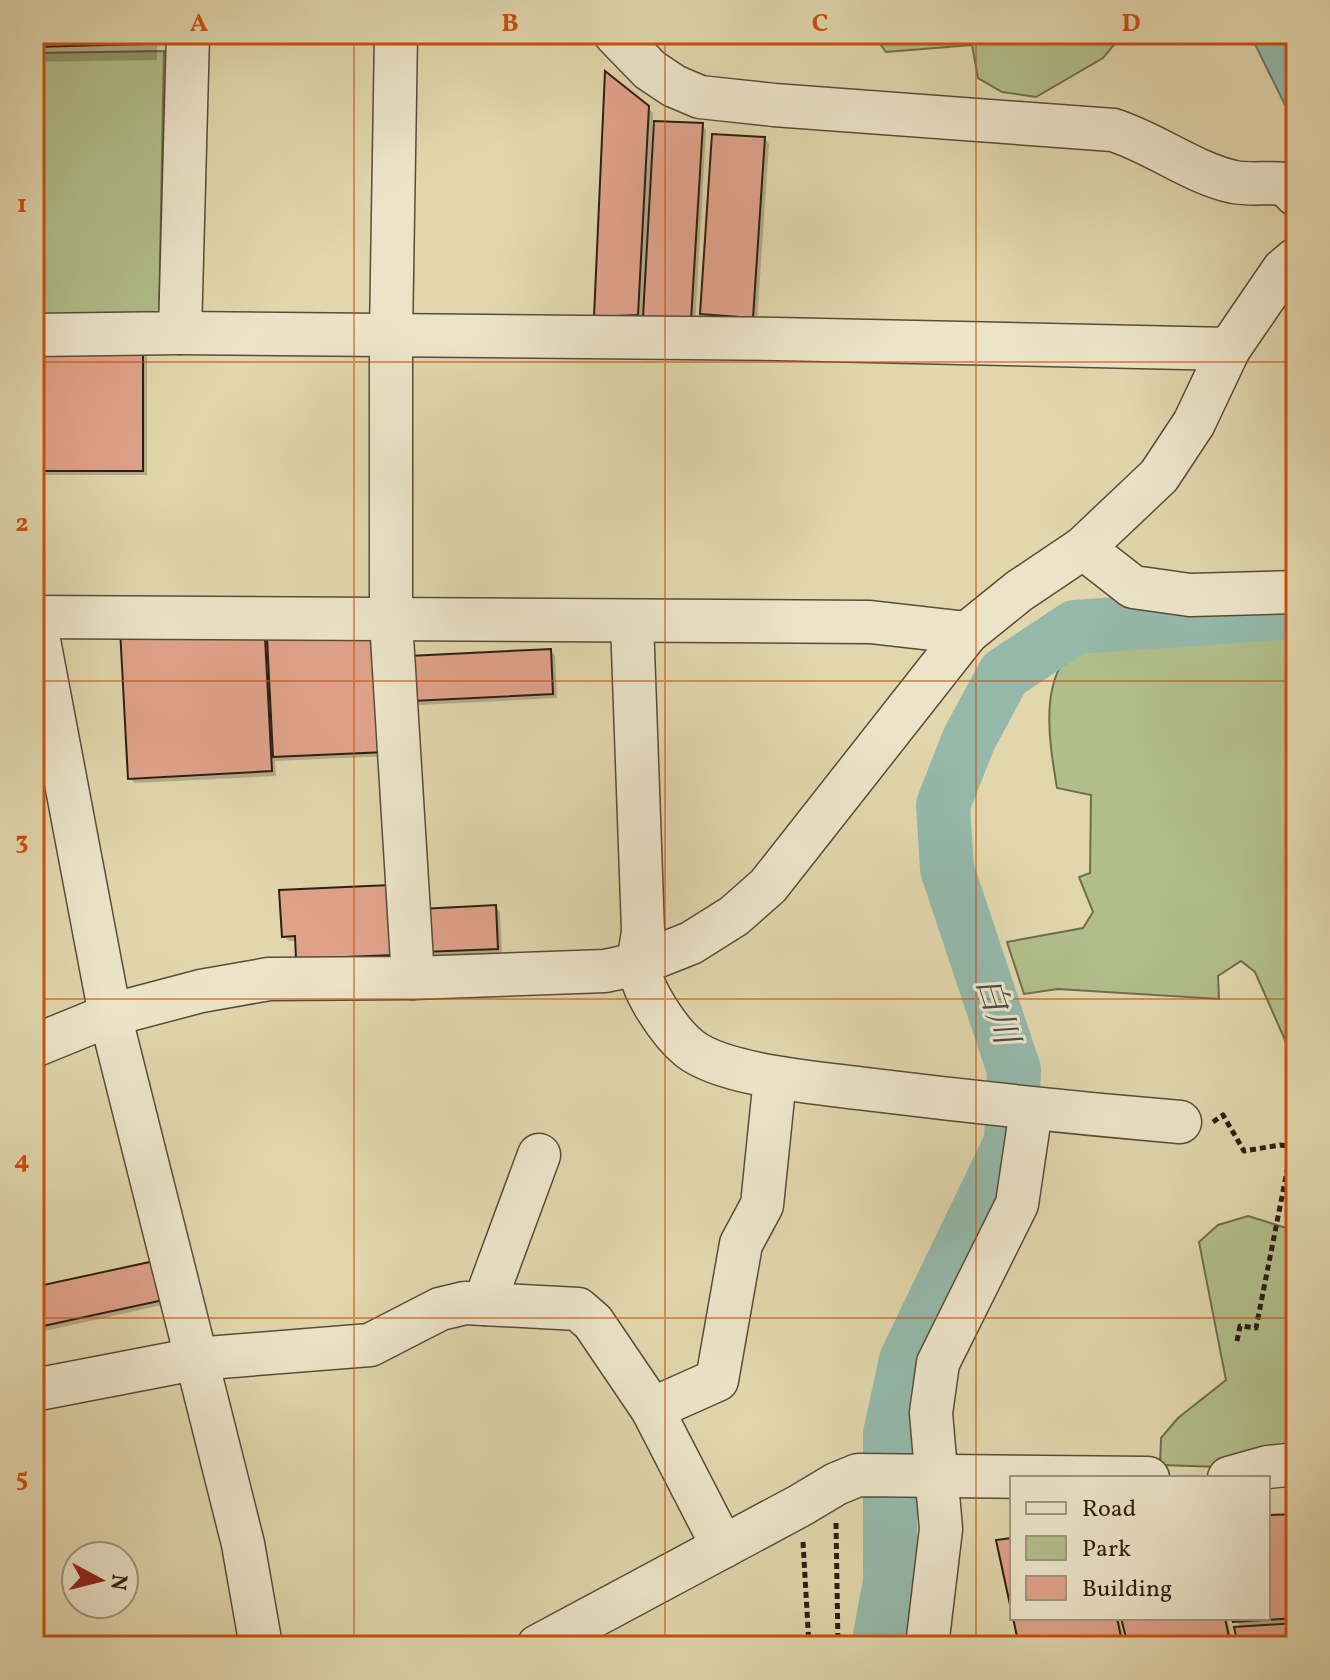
<svg xmlns="http://www.w3.org/2000/svg" width="1330" height="1680" font-family="Vollkorn,'Noto Serif JP',serif">
  <rect width="100%" height="100%" fill="#e1d6ac"/>
  <filter id="stains"><feTurbulence type="fractalNoise" baseFrequency=".0025" numOctaves="4"/><feColorMatrix values="0 0 0 0 .2 0 0 0 0 .09 0 0 0 0 .02 0 0 0 .5 -.17"/></filter>
  <radialGradient id="worn" r=".72"><stop offset=".6" stop-color="#630" stop-opacity="0"/><stop offset="1" stop-color="#630" stop-opacity=".3"/></radialGradient>
  <!-- green -->
  <g fill="#b1be8b" stroke="#6e6e4f" stroke-width="2">
    <polygon points="873,34 1123,34 1103,58 1036,97 1002,92 978,78 972,45 886,52"/>
    <polygon points="164,51 159,319 34,321 34,53"/>
    <path d="M1296 621V1065L1255 972 1241 961 1218 976 1219 999 1058 989 1024 994 1007 942 1083 928 1093 912 1079 877 1090 873 1091 795 1057 788C1050 745 1037 677 1077 647 1083 642 1093 641 1100 639Z"/>
    <polygon points="1248,1216 1296,1231 1296,1446 1221,1467 1160,1465 1161,1438 1178,1418 1226,1380 1199,1242 1218,1225"/>
  </g>
  <!-- water -->
  <polygon fill="#94b9aa" stroke="#6a7b6e" stroke-width="2" points="1250,34 1296,34 1296,104 1285,105"/>
  <!-- shadow -->
  <g fill="#0003">
    <polygon points="34,34 157,34 157,60 34,62"/>
    <polygon points="648,108 653,113 651,153 655,153 702,125 706,130 695,324 650,321 642,313 642,319 601,321"/>
    <polygon points="765,139 769,144 757,322 707,318 702,313"/>
    <polygon points="34,350 142,351 147,356 147,475 37,475 34,472"/>
    <polygon points="264,639 390,756 275,761 276,776 135,783 130,779"/>
    <polygon points="550,651 555,655 557,698 419,705 414,700"/>
    <polygon points="34,765 46,765 51,778 34,779"/>
    <polygon points="282,892 397,959 298,958 297,941 289,941 284,936"/>
    <polygon points="496,907 500,912 502,953 430,956 423,911"/>
    <polygon points="158,1262 171,1303 36,1333 34,1331 34,1289"/>
    <polygon points="1296,1516 1296,1646 1240,1646 1242,1628 1234,1618 1268,1618 1268,1517"/>
    <polygon points="1015,1618 1119,1618 1126,1646 1021,1646"/>
    <polygon points="1124,1618 1227,1618 1233,1646 1130,1646"/>
  </g>
  <g fill="none" stroke-linecap="round" stroke-linejoin="round">
    <!-- river -->
    <polyline stroke="#94b9aa" stroke-width="54" points="878,1646 890,1582 890,1434 906,1360 1011,1142 1014,1070 947,869 943,805 969,739 1004,674 1075,627 1296,612"/>
  </g>
  <!-- building -->
  <g fill="#e0a28b" stroke="#2c1e13" stroke-width="2">
    <polygon points="34,34 141,34 142,44 34,47"/>
    <polygon points="605,71 649,106 638,315 594,317"/>
    <polygon points="654,121 703,123 691,320 643,317"/>
    <polygon points="712,134 765,137 753,318 700,314"/>
    <polygon points="34,348 143,349 143,471 34,471"/>
    <polygon points="120,629 265,637 272,771 128,779"/>
    <polygon points="380,632 386,752 273,757 267,638"/>
    <polygon points="551,649 553,694 412,701 409,656"/>
    <polygon points="390,885 394,955 296,959 295,936 282,937 279,890"/>
    <polygon points="496,905 498,949 423,952 421,909"/>
    <polygon points="159,1260 168,1299 34,1328 34,1287"/>
    <polygon points="1296,1514 1296,1618 1233,1622 1232,1618 1268,1618 1268,1515"/>
    <polygon points="1012,1538 1012,1614 996,1540"/>
    <polygon points="1013,1618 1117,1618 1123,1646 1019,1646"/>
    <polygon points="1121,1618 1225,1618 1231,1646 1128,1646"/>
    <polygon points="1296,1623 1296,1646 1238,1646 1234,1627"/>
  </g>
  <g fill="none" stroke-linecap="round" stroke-linejoin="round">
    <defs>
      <g id="minor">
        <polyline points="396,34 391,334 391,621 413,978"/>
        <path d="M615 34 650 70 674 86 700 97 774 105 1113 130C1155 143 1192 173 1234 182 1250 185 1268 182 1285 184L1296 195"/>
        <polyline points="180,333 777,339 1229,349"/>
        <polyline points="34,335 180,333 188,34"/>
        <polyline points="1083,548 1133,587 1190,595 1296,592"/>
        <polyline points="34,614 110,1015 243,1544 261,1646"/>
        <polyline points="34,617 870,622 967,633"/>
        <path d="M632 621 643 931C642 941 639 952 639 961 638 987 670 1033 690 1049 725 1076 821 1083 866 1089 971 1102 1075 1113 1180 1122"/>
        <polyline points="34,1046 110,1015 201,991 269,979 413,978 605,971 638,964 691,943 734,916 768,886 967,633 1019,591 1083,548 1159,476 1194,423 1229,349 1283,270 1296,259"/>
        <polyline points="484,1304 539,1155"/>
        <polyline points="34,1390 195,1359 370,1345 440,1309 465,1303 578,1309 593,1322 652,1409 723,1547"/>
        <polyline points="652,1409 717,1380 741,1244 762,1205 775,1078"/>
        <polyline points="1229,1478 1268,1467 1296,1464"/>
        <polyline points="538,1646 801,1505 836,1484 858,1475 1148,1478"/>
        <polyline points="927,1646 941,1529 931,1413 938,1363 1017,1204 1031,1110"/>
      </g>
    </defs>
    <!-- minor casing -->
    <use href="#minor" stroke="#594c39" stroke-width="45"/>
    <!-- path -->
    <g stroke="#2c1e13" stroke-width="5" stroke-dasharray="6 4" stroke-linecap="butt">
      <polyline points="142,42 145,42 145,34"/>
      <polyline points="1213,1122 1223,1115 1244,1151 1280,1145 1296,1147"/>
      <polyline points="1237,1341 1240,1326 1256,1328 1292,1146"/>
      <polyline points="836,1523 838,1646"/>
      <polyline points="803,1542 809,1646"/>
    </g>
    <!-- minor -->
    <use href="#minor" stroke="#ece4c9" stroke-width="42"/>
  </g>
  <!-- grid -->
  <path fill="none" stroke="#cc500d" stroke-width="2" stroke-opacity="0.55" d="M354 34V1646M665 34V1646M976 34V1646M34 362H1296M34 681H1296M34 999H1296M34 1318H1296"/>
  <g text-anchor="middle" dominant-baseline="central" stroke-width="6" stroke-linejoin="round" paint-order="stroke">
    <!-- water labels -->
    <g font-size="34" font-style="italic" fill="#4b4c40" stroke="#ece4c9">
      <text transform="translate(995 1011) rotate(72)">白川</text>
    </g>
  </g>
  <!-- margin -->
  <rect width="1330" height="1680" fill="none" stroke="#e1d6ac" stroke-width="88"/>
  <!-- legend -->
  <rect x="1010" y="1476" width="260" height="144" fill="#ece4c9" stroke="#9f9580" stroke-width="2"/>
  <rect x="1026" y="1502" width="40" height="12" fill="#ece4c9" stroke="#9f9580" stroke-width="2"/>
  <text x="1082" y="1516" font-size="24" fill="#2c1e13">Road</text>
  <rect x="1026" y="1536" width="40" height="24" fill="#b1be8b" stroke="#9f9580" stroke-width="2"/>
  <text x="1082" y="1556" font-size="24" fill="#2c1e13">Park</text>
  <rect x="1026" y="1576" width="40" height="24" fill="#e0a28b" stroke="#9f9580" stroke-width="2"/>
  <text x="1082" y="1596" font-size="24" fill="#2c1e13">Building</text>
  <!-- north arrow -->
  <g transform="translate(100 1580) rotate(97)"><circle r="38" fill="#ece4c9" stroke="#9f9580" stroke-width="2"/>
  <path d="M0-6L14 30L0 20L-14 30Z" fill="#8f2418"/>
  <text y="-12" font-size="22" font-weight="bold" text-anchor="middle" fill="#2c1e13">N</text>
  </g>
  <rect x="44" y="44" width="1242" height="1592" fill="none" stroke="#cc500d" stroke-width="3"/>
  <g font-size="26" text-anchor="middle" font-weight="bold" fill="#cc500d">
    <text x="199" y="31">A</text>
    <text x="510" y="31">B</text>
    <text x="820" y="31">C</text>
    <text x="1131" y="31">D</text>
    <text x="22" y="212">1</text>
    <text x="22" y="531">2</text>
    <text x="22" y="849">3</text>
    <text x="22" y="1168">4</text>
    <text x="22" y="1486">5</text>
  </g>
  <rect width="100%" height="100%" filter="url(#stains)"/>
  <rect width="100%" height="100%" fill="url(#worn)"/>
</svg>
